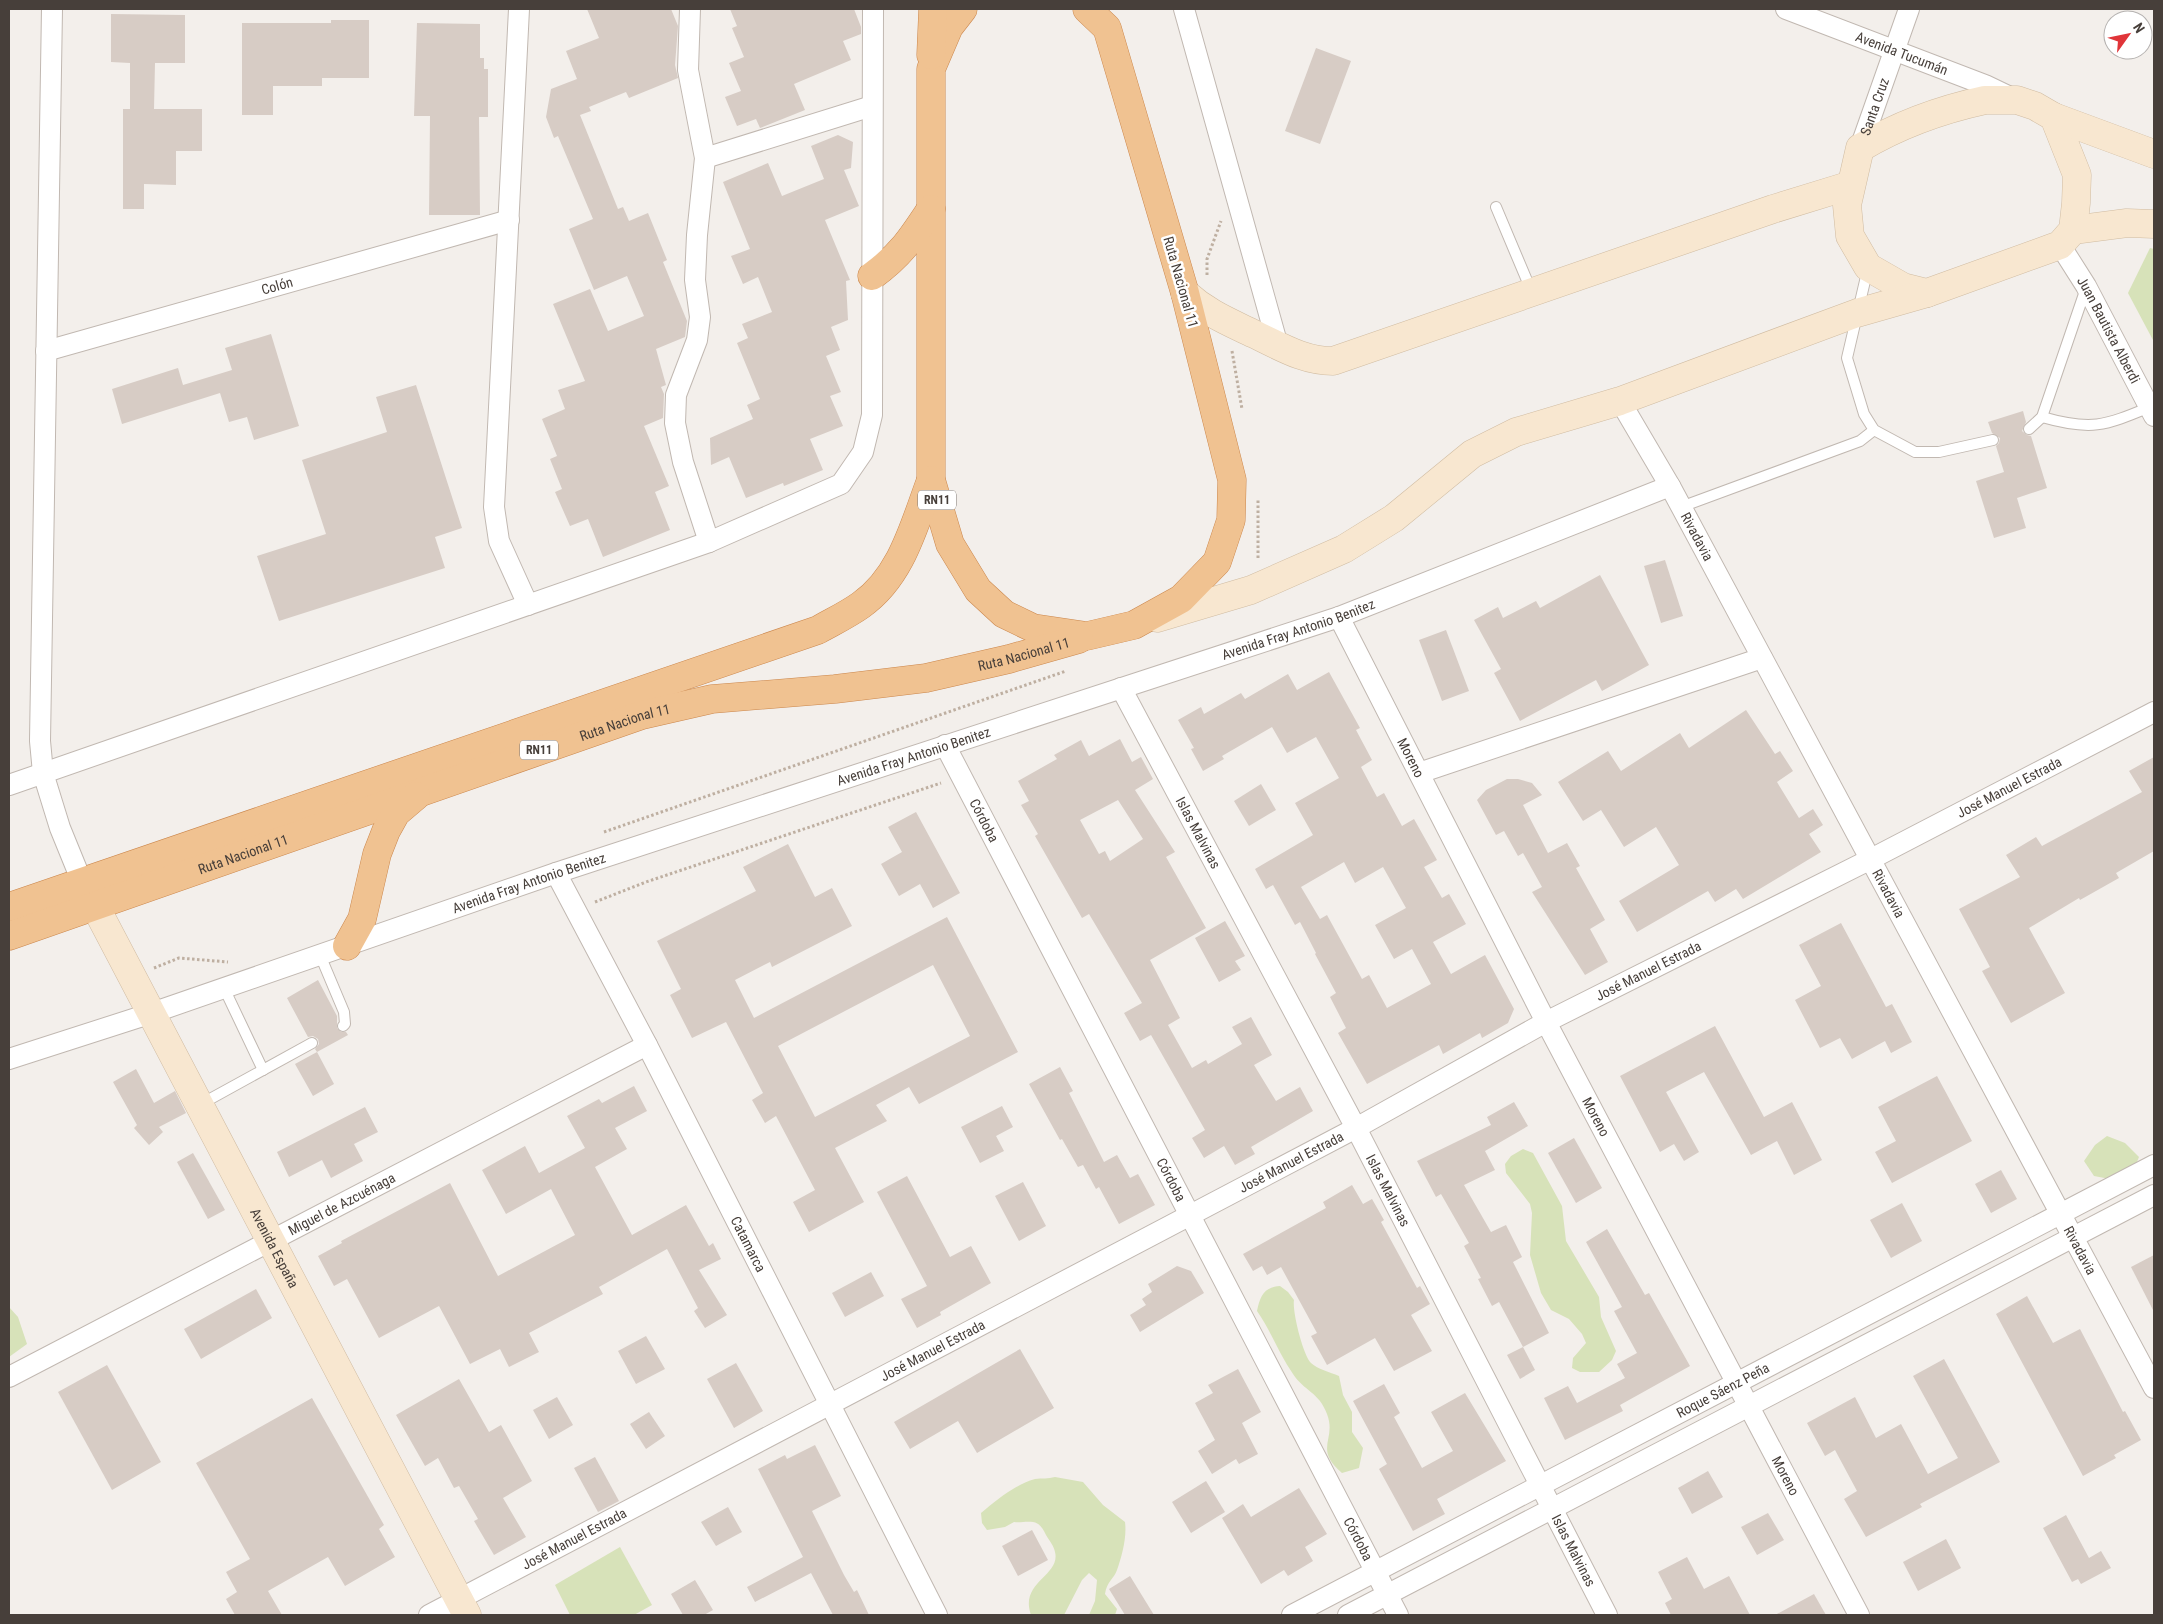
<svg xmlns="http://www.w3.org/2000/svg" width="2163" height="1624" font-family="'Roboto Condensed',sans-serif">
  <rect width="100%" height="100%" fill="#f3efeb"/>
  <!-- green -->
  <g fill="#d7e2b9">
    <polygon points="2150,248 2154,249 2154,342 2128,293"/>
    <polygon points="2107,1136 2125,1143 2139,1157 2132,1174 2115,1180 2094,1176 2084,1161 2095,1145"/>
    <polygon points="1523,1149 1533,1153 1562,1206 1566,1241 1599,1297 1601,1317 1616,1351 1612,1360 1599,1372 1580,1372 1572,1368 1573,1358 1586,1343 1582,1334 1569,1319 1551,1310 1541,1293 1530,1255 1532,1213 1530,1204 1506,1173 1505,1164 1511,1156"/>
    <path d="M1280 1286 1288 1292 1294 1300C1292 1311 1303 1355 1311 1363 1317 1369 1330 1372 1339 1376L1343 1395 1352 1412V1432L1363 1448 1359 1468 1342 1473C1313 1448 1337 1440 1327 1414 1319 1392 1304 1391 1293 1374 1279 1354 1271 1331 1257 1311 1260 1296 1264 1287 1280 1286Z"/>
    <polygon points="9,1307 18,1317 27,1344 9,1357"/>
    <path d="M1055 1477 1083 1482 1103 1505 1125 1522C1127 1537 1122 1556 1117 1570 1114 1579 1107 1581 1105 1594L1117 1609 1115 1615H1089L1095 1601 1097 1580 1089 1573 1082 1580 1064 1615H1031C1019 1582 1061 1576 1055 1552 1054 1546 1049 1540 1046 1535 1043 1529 1040 1523 1033 1522 1026 1521 1020 1523 1014 1522L1005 1527 987 1530 982 1523 981 1513C997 1500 1014 1485 1035 1479 1042 1478 1048 1479 1055 1477Z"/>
    <polygon points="620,1547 652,1605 634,1615 570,1615 555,1585"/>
  </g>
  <!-- building -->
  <g fill="#d7ccc5" fill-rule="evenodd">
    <polygon points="587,9 671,9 678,26 675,65 678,78 629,98 626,92 589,107 591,111 580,115 618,209 623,207 629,221 648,213 667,260 663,262 687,321 685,337 656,349 666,385 661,387 664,394 663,418 644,426 669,486 655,492 670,530 603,557 588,519 570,526 555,492 562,489 550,459 557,456 542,419 565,409 558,390 585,381 553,304 590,289 608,331 644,316 627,276 594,290 569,229 593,219 558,136 554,138 546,117 551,89 577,79 566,51 599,38"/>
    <polygon points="730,9 854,9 861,27 861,34 843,41 851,60 794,84 805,110 760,128 756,119 737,126 725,97 741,91 729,63 744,57 732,28 737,26"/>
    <polygon points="111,14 185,15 185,63 155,63 154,109 202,109 202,151 176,151 176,185 144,184 144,209 123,209 123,109 130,109 130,63 111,62"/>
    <polygon points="331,20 369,20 369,78 322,78 322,86 273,86 273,115 242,115 242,23 331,23"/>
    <polygon points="417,23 480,24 480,58 484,58 484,69 488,69 488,117 479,117 480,215 429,215 430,116 414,116"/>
    <polygon points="1316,48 1351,61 1320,144 1285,131"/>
    <polygon points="838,135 853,142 851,168 844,170 859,206 825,220 850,280 846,281 848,320 831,327 840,350 826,356 841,392 830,396 843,426 810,439 823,470 784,486 783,483 746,498 729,457 711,465 710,438 753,419 747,405 760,399 737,343 748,338 742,324 772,312 758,277 743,284 731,256 750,249 723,182 768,163 782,196 824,179 811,146"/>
    <polygon points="271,334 299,426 254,440 247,417 229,422 220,393 122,424 112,389 178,368 183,385 232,370 225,348"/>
    <polygon points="416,385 462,528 435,537 445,568 279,621 257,556 326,534 302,460 387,432 376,397"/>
    <polygon points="2023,411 2026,422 2022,431 2027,435 2031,436 2047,488 2017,498 2026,528 1994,538 1976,481 2004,472 1996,446 1999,443 2000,438 1992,433 1988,422"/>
    <polygon points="1665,560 1683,616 1661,623 1644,566"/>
    <polygon points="1600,575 1649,665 1602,691 1596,680 1520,721 1494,673 1501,669 1474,620 1498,607 1503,618 1536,601 1540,608"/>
    <polygon points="1446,630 1469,691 1442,701 1419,640"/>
    <path d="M1329 672 1360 728 1356 730 1372 760 1361 767 1377 797 1384 793 1402 826 1414 819 1437 860 1424 867 1442 898 1449 894 1466 924 1433 942 1451 974 1485 955 1514 1009 1508 1023 1482 1038 1480 1033 1443 1054 1439 1045 1367 1084 1338 1033 1346 1028 1330 997 1336 993 1315 954 1316 953 1300 922 1295 925 1273 885 1266 889 1255 869 1313 835 1295 803 1339 778 1316 737 1287 753 1272 727 1222 756 1224 759 1203 771 1191 749 1194 748 1178 720 1201 707 1204 714 1241 693 1245 699 1288 674 1297 690ZM1344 862 1355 883 1383 867 1406 908 1375 925 1394 959 1412 949 1431 984 1387 1008 1369 975 1362 979 1327 915 1320 919 1301 887Z"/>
    <polygon points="1746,710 1775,754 1780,751 1793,771 1777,782 1799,818 1813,809 1823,825 1809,834 1821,852 1743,899 1736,889 1715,902 1708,891 1637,932 1619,901 1679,865 1656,827 1624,847 1601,810 1583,821 1558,782 1608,751 1621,771 1680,733 1689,748"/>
    <path d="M1120 739 1132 762 1141 757 1153 779 1135 790 1175 852 1166 857 1206 928 1150 960 1180 1018 1168 1025 1192 1068 1206 1060 1208 1064 1242 1044 1232 1027 1251 1017 1272 1055 1254 1065 1276 1101 1300 1087 1313 1111 1251 1147 1255 1154 1235 1165 1224 1146 1204 1158 1192 1138 1205 1130 1151 1035 1140 1041 1124 1013 1142 1003 1089 914 1082 918 1035 836 1038 834 1021 805 1029 801 1018 781 1057 759 1054 755 1081 740 1089 756ZM1118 800 1143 839 1110 861 1105 851 1099 854 1080 820Z"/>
    <polygon points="2154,757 2154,851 2116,873 2119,878 2080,900 2079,898 2029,928 2065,993 2011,1023 1982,971 1990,967 1959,909 2020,877 2006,855 2036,837 2042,846 2142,792 2129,771"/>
    <polygon points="1507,779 1518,779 1532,783 1542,795 1523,805 1548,853 1567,843 1580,866 1576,868 1605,920 1590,929 1608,962 1585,975 1532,892 1542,887 1523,853 1518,856 1504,831 1496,835 1477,800 1486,790"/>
    <polygon points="1261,784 1276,810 1249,826 1234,801"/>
    <polygon points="916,812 960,893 933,908 920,884 899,896 881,864 902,852 888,827"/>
    <path d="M788 844 815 897 832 888 852 926 772 967 770 962 735 980 754 1018 947 917 1018 1052 919 1104 909 1087 876 1105 887 1121 835 1148 864 1202 809 1232 793 1202 815 1190 776 1116 765 1123 752 1100 763 1093 726 1022 692 1038 670 995 681 989 657 941 756 891 743 867ZM933 965 970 1036 815 1117 778 1046Z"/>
    <polygon points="1225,921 1245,956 1235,961 1241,970 1219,982 1195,938"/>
    <polygon points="1841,923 1886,1007 1892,1004 1912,1042 1891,1053 1885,1041 1852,1059 1840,1038 1820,1048 1795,1000 1821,986 1799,945"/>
    <polygon points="318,980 337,1016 337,1028 341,1032 346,1032 348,1035 317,1052 315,1049 319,1044 318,1039 313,1036 308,1037 287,998"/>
    <polygon points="1715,1026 1764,1117 1792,1102 1822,1160 1794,1175 1777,1141 1751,1155 1704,1072 1666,1092 1699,1152 1684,1161 1674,1144 1660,1152 1620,1076"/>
    <polygon points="317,1052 334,1084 313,1096 295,1064"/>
    <polygon points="1060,1067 1073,1091 1069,1093 1104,1162 1117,1155 1130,1178 1138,1174 1155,1205 1119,1224 1099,1187 1096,1189 1083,1165 1078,1167 1062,1139 1060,1140 1029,1084"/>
    <polygon points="136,1069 154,1103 175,1091 186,1113 159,1127 163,1132 149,1145 134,1128 137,1125 113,1082"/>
    <polygon points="1937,1076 1972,1141 1892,1183 1875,1152 1896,1141 1878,1107"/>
    <polygon points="634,1086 647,1111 615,1128 627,1149 595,1167 632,1235 686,1205 709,1246 713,1243 721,1259 699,1270 727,1315 705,1328 694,1311 698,1308 667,1249 599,1287 603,1294 529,1333 539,1352 509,1367 500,1349 470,1364 439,1306 379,1338 347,1279 334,1286 318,1256 342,1243 341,1241 450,1183 498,1276 575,1235 551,1189 506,1214 482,1170 525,1146 539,1173 585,1148 567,1116 599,1099 602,1103"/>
    <polygon points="1514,1102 1528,1126 1485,1151 1495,1170 1464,1185 1491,1232 1506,1225 1522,1257 1513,1262 1549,1333 1523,1347 1499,1302 1492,1306 1478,1279 1481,1278 1464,1246 1469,1243 1441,1194 1436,1197 1417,1161 1491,1125 1487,1117"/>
    <polygon points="1002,1106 1013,1127 996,1136 1004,1151 980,1163 961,1127"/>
    <polygon points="365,1107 378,1132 354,1144 363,1161 331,1178 322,1160 289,1177 277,1152"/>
    <polygon points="1574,1138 1602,1188 1576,1203 1548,1153"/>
    <polygon points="193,1153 225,1210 208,1219 177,1162"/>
    <polygon points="2001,1170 2017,1199 1991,1213 1975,1184"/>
    <polygon points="907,1176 950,1257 971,1246 991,1283 940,1312 941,1315 917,1328 901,1299 927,1286 877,1192"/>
    <polygon points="1023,1182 1046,1226 1019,1241 995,1196"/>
    <polygon points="1352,1185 1363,1204 1372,1199 1384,1220 1381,1222 1417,1288 1420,1286 1430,1304 1411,1315 1432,1351 1394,1371 1375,1338 1327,1365 1311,1336 1317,1333 1281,1267 1267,1275 1262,1266 1253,1271 1243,1254 1326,1208 1323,1202"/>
    <polygon points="1902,1203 1922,1241 1891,1258 1870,1220"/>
    <polygon points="1607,1229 1645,1295 1649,1293 1690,1366 1620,1405 1623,1411 1565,1440 1544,1398 1568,1386 1577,1403 1625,1378 1617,1364 1637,1353 1614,1311 1622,1307 1586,1242"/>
    <polygon points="2154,1255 2154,1312 2131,1267"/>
    <polygon points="1177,1266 1191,1271 1204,1293 1140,1332 1130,1315 1146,1305 1142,1299 1152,1292 1148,1284"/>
    <polygon points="871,1272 884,1296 845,1317 832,1293"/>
    <polygon points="256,1289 272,1318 201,1359 184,1329"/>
    <polygon points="2027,1296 2053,1343 2080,1329 2123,1412 2125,1411 2141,1440 2114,1455 2116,1458 2083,1476 1996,1314"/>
    <polygon points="646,1336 665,1369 636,1384 618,1351"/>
    <polygon points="1523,1347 1535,1370 1520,1379 1507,1355"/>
    <polygon points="1020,1349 1054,1408 977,1453 958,1421 910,1449 894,1422"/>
    <polygon points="1944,1359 2000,1462 1920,1504 1922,1507 1866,1537 1844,1499 1857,1491 1835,1450 1825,1456 1807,1423 1855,1397 1876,1438 1901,1424 1928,1474 1958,1458 1913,1376"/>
    <polygon points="736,1363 763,1411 734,1428 707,1379"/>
    <polygon points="107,1365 161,1462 112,1490 58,1392"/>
    <polygon points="1238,1369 1261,1412 1242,1423 1258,1454 1239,1464 1236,1459 1212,1474 1198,1451 1215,1440 1195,1403 1213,1393 1208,1385"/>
    <polygon points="459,1379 489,1432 501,1425 532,1481 503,1498 526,1537 494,1555 474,1521 478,1519 459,1486 454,1488 438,1458 425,1466 396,1415"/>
    <polygon points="1384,1384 1400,1413 1394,1417 1422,1468 1453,1451 1431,1412 1465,1393 1506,1461 1437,1499 1445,1514 1413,1531 1379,1469 1387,1464 1353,1401"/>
    <polygon points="557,1397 573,1425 549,1439 533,1410"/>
    <polygon points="312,1398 384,1525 379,1529 395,1557 345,1586 328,1557 268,1591 282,1615 235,1615 226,1599 237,1592 226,1572 250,1559 196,1463"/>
    <polygon points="649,1412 665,1436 646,1449 630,1424"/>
    <polygon points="815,1445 841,1496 812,1511 844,1575 854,1592 857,1590 869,1615 833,1615 811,1573 755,1602 747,1587 803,1557 758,1469 785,1455 787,1459"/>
    <polygon points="595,1457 619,1501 598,1512 574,1468"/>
    <polygon points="1708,1471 1723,1497 1692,1514 1678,1488"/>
    <polygon points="1206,1481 1225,1512 1191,1533 1172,1502"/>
    <polygon points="1299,1488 1327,1534 1305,1547 1313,1561 1288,1576 1284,1570 1261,1584 1222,1518 1243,1504 1251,1517"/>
    <polygon points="728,1507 742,1532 716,1546 701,1522"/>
    <polygon points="1768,1513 1784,1540 1757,1555 1741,1527"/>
    <polygon points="2066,1515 2089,1558 2101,1551 2111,1568 2081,1584 2078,1579 2072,1582 2043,1528"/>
    <polygon points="1032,1530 1048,1560 1018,1576 1002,1546"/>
    <polygon points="1946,1539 1961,1568 1918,1591 1903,1562"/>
    <polygon points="1687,1557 1704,1589 1729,1576 1750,1615 1671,1615 1665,1603 1672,1599 1658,1572"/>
    <polygon points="1130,1576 1154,1615 1125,1615 1109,1589"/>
    <polygon points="695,1580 713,1610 704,1615 683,1615 671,1594"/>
    <polygon points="1814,1594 1826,1615 1775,1615"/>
  </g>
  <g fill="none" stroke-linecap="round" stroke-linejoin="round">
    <defs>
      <g id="service">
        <polyline points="1496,207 1531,290"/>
        <polyline points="1868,268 1847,358 1864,414 1874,430 1915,452 1939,452 1993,440"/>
        <path d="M2042 417C2091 431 2104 426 2150 407"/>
        <polyline points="2029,429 2042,417 2086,288"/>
        <polyline points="1681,507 1860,441 1874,430"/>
        <polyline points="320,955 344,1012 345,1024 343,1026"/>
        <polyline points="224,988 263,1070"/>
        <polyline points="201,1104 312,1043"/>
      </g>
      <g id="minor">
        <polyline points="52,9 40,741 43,773 60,828 82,882"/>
        <polyline points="519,9 494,507 499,541 528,605"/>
        <polyline points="690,9 688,70 705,158 697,235 695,280 700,317 697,340 676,395 675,423 683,462 709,542"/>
        <polyline points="1184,9 1278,346"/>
        <path id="s1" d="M1786 9 1985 85 2010 97"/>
        <path id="s2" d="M1860 148 1909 9"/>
        <polyline points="705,158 872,106"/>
        <path id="s3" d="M2060 245 2086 286 2154 416"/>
        <path id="s4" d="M46 351 509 220"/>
        <path id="s5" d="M1620 401 1670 486 2154 1388"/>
        <path id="s6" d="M1339 617 1546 1022 1859 1615"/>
        <path id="s7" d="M1121 688 1356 1128 1607 1615"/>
        <path id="s8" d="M945 745 1398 1615"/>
        <polyline points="1419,773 1762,658"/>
        <polyline points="9,785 709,542 841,484 863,452 872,415 873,9"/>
        <path id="s9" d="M556 873 647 1045 937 1615"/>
        <path id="s10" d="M9 1059 152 1013 556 873 1339 617 1670 486"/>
        <path id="s11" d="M9 1377 647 1045"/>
        <path id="s12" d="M429 1615 1356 1128 1546 1022 1871 859 2154 712"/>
        <path id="s13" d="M1292 1615 2154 1165"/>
        <polyline points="1348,1615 2154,1195"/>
      </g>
      <g id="secondary">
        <path d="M1985 100H2017L2035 106 2054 117 2077 175 2076 203 2073 230 2060 245 1927 293 1903 287 1868 267 1850 236 1847 205 1860 148C1900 124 1939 110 1985 100Z"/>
        <polyline points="2054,117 2154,154"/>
        <polyline points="2073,230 2127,223 2154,224"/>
        <path d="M1185 293C1207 313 1227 321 1254 334 1280 346 1303 361 1333 361L1773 209 1851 185"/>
        <polyline points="1157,618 1251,590 1344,549 1394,518 1472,454 1516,432 1620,401 1857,313 1927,293"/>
        <path id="s14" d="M84 885 467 1615"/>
      </g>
      <g id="trunk">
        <polyline points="963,9 949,27 931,69 931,480 950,544 978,590 1004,614 1033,628 1087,636 1134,625 1181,599 1217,562 1231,520 1232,480 1185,293 1107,28 1087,9"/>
        <polyline points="931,55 933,9"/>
        <path d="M872 276C901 255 912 238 931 209"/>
        <path d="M9 907 818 630C832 622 847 615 861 605 902 576 914 525 931 480"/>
        <path id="s15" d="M9 936 642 715 712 699 835 689 926 678 1009 659 1079 639"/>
        <polyline points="347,946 362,919 377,854 386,831 396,813 416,796"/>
      </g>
    </defs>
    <!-- service casing -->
    <use href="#service" stroke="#c1b8b1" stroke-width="12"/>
    <!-- minor casing -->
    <use href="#minor" stroke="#c1b8b1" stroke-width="22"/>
    <!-- secondary casing -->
    <use href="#secondary" stroke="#d0bca2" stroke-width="29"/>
    <!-- trunk casing -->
    <use href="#trunk" stroke="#cb874d" stroke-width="29"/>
    <!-- path -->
    <g stroke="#beafa1" stroke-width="3" stroke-dasharray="2.5 2.5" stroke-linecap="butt">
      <polyline points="1207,275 1207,259 1221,221"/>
      <polyline points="1232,351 1242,409"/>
      <polyline points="1258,558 1258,499"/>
      <polyline points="604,832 1066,671"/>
      <polyline points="595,902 646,882 941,783"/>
      <polyline points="154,968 179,958 228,962"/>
    </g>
    <!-- service -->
    <use href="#service" stroke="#fff" stroke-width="10"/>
    <!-- minor -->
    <use href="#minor" stroke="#fff" stroke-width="20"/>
    <!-- secondary -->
    <use href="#secondary" stroke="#f8e7d0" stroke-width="28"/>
    <!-- trunk -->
    <use href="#trunk" stroke="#f0c291" stroke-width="28"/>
  </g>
  <g text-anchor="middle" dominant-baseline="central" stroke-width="5" stroke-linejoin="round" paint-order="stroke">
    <!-- shield labels -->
    <g fill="#fff" stroke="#7e7975" stroke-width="1">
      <rect x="918" y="490.5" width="38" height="19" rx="4"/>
      <rect x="520" y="740.5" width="38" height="19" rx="4"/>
    </g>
    <g font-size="12" font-weight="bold" fill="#473f3a">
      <text x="937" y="500">RN11</text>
      <text x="539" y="750">RN11</text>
    </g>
    <!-- street labels -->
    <g font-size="14" fill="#473f3a" stroke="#fff">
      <text stroke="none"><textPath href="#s1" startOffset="124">Avenida Tucumán</textPath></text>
      <text stroke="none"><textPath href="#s2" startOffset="44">Santa Cruz</textPath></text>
      <text transform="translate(1181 282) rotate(74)">Ruta Nacional 11</text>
      <text stroke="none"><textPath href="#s4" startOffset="240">Colón</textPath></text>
      <text stroke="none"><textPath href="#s3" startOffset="98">Juan Bautista Alberdi</textPath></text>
      <text stroke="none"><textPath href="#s5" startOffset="156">Rivadavia</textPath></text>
      <text stroke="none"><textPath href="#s10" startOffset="1359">Avenida Fray Antonio Benitez</textPath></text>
      <text stroke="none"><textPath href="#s15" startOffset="1058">Ruta Nacional 11</textPath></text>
      <text stroke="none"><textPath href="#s15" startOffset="652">Ruta Nacional 11</textPath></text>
      <text stroke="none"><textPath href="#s10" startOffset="954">Avenida Fray Antonio Benitez</textPath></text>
      <text stroke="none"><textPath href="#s6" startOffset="158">Moreno</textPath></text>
      <text stroke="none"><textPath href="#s12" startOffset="1784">José Manuel Estrada</textPath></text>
      <text stroke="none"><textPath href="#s8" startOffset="85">Córdoba</textPath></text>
      <text stroke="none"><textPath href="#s7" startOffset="164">Islas Malvinas</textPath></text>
      <text stroke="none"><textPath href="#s15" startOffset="248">Ruta Nacional 11</textPath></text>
      <text stroke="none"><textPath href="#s10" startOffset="549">Avenida Fray Antonio Benitez</textPath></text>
      <text stroke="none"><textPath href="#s5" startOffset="561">Rivadavia</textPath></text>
      <text stroke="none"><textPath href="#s12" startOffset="1379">José Manuel Estrada</textPath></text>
      <text stroke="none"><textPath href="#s6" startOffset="562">Moreno</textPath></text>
      <text stroke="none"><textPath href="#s12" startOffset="974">José Manuel Estrada</textPath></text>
      <text stroke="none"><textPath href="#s8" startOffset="490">Córdoba</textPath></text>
      <text stroke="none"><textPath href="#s7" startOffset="569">Islas Malvinas</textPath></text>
      <text stroke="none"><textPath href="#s11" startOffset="375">Miguel de Azcuénaga</textPath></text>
      <text stroke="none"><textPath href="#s9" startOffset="418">Catamarca</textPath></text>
      <text stroke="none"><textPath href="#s14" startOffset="410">Avenida España</textPath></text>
      <text stroke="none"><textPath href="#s5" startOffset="966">Rivadavia</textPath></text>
      <text stroke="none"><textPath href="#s12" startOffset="569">José Manuel Estrada</textPath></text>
      <text stroke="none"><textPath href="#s13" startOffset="486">Roque Sáenz Peña</textPath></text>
      <text stroke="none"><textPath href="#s6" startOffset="968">Moreno</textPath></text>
      <text stroke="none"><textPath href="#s12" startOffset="164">José Manuel Estrada</textPath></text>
      <text stroke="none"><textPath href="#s8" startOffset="895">Córdoba</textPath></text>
      <text stroke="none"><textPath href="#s7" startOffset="974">Islas Malvinas</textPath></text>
    </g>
  </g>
  <!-- border -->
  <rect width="2163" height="1624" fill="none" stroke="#473f3a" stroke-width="20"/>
  <!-- north arrow -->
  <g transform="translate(2128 35) rotate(57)"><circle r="24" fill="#ffffff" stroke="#b5b2b0"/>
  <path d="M0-4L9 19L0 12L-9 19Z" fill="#e03539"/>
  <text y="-8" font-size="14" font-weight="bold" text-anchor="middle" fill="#473f3a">N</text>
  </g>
</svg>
